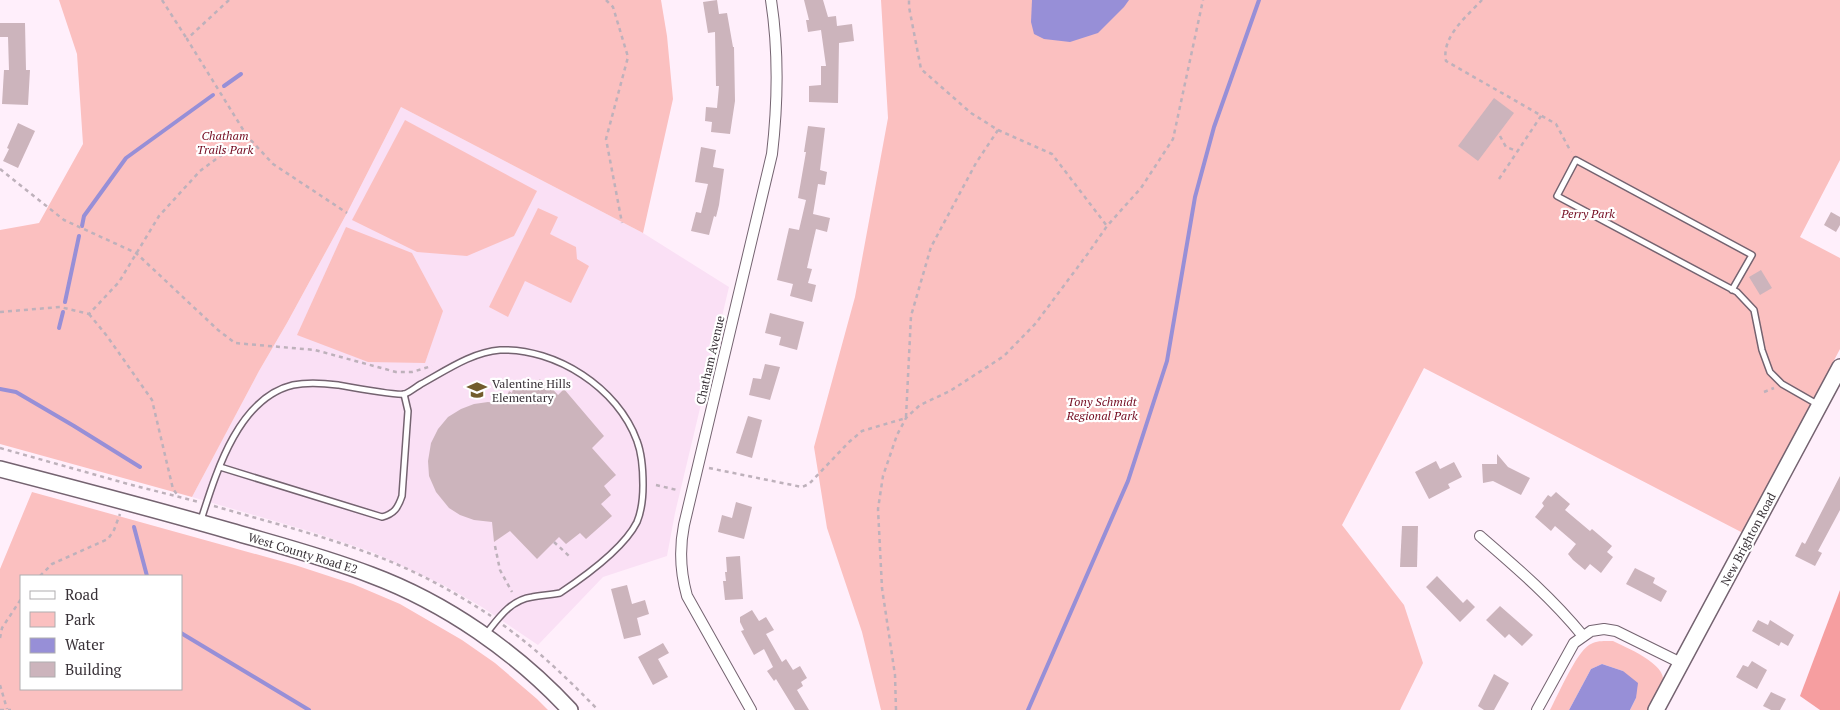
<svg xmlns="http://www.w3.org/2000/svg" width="1840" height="710" font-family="'PT Serif',serif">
  <rect width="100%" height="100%" fill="#ffeffb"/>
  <!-- built -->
  <polygon fill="#fae0f5" points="401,107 643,233 729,287 675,513 667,556 603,577 538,645 482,607 445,586 372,552 312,532 192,497 259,371 287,323 347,213"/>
  <!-- green -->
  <g fill="#fbc0c0" fill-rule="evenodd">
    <polygon points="59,0 661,0 667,36 673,99 643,233 401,107 347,213 287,323 259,371 192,497 0,444 0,230 39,223 83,144 77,54"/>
    <polygon points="881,0 1840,0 1840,160 1800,237 1840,258 1840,349 1743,533 1424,368 1342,525 1404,605 1423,663 1400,710 881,710 862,632 827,528 814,447 855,297 888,118"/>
    <polygon points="405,120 537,191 514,236 467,256 417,252 352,220"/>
    <polygon points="538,208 558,217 550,234 576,247 577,259 589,266 571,303 525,281 508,317 489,307"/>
    <polygon points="346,227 412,253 443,311 425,363 368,362 297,335"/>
    <path d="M32 492 295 565 353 584 400 604 462 640 495 663 537 699 548 710H0V569ZM21 576H181V689H21Z"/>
    <path d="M1613 641C1625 647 1667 664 1663 682 1660 691 1652 701 1648 710H1630L1636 698 1623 671 1602 664 1591 669 1569 710H1550C1558 695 1576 653 1589 645 1596 640 1605 641 1613 641Z"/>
  </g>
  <!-- forest -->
  <polygon fill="#f69ea0" points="1840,590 1840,710 1820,710 1800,696"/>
  <!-- water -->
  <g fill="#978fd7">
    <polygon points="1032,0 1129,0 1124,7 1098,33 1070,42 1044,39 1034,34 1031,22"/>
    <polygon points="1602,664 1623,671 1638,683 1636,698 1630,710 1569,710 1591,669"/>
  </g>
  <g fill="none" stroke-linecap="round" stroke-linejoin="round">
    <!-- stream -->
    <g stroke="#978fd7" stroke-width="4">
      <polyline points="224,86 241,74"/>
      <polyline points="82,226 84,216 126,158 213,95"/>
      <polyline points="65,302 79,236"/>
      <polyline points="59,328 63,312"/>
      <polyline points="0,389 16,392 74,426 140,467"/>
      <polyline points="134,527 147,576"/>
      <polyline points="181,633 309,710"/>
      <polyline points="1028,710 1128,481 1167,361 1195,197 1214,127 1259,0"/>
    </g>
  </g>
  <!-- building -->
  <g fill="#ccb4bc">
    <polygon points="717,0 719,14 727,13 733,47 734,47 735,101 730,134 711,132 712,122 705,121 706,107 717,108 719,86 716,86 715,32 708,33 703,2"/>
    <polygon points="804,0 823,0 828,17 836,16 837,26 852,24 854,41 839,43 838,103 809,102 809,86 821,85 821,66 826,66 821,30 808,32 806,20 809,20"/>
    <polygon points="0,23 25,23 26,70 30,70 28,105 2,104 4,70 9,70 8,37 0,37"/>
    <polygon points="1494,98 1514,113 1478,161 1458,146"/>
    <polygon points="18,123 35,131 18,168 3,161 9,149 7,148"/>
    <polygon points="808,126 825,128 820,170 827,172 825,185 818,184 813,214 830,218 827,232 816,229 807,268 812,269 808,283 816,285 812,302 790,296 793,284 777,280 789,228 799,230 806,200 798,198 806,152 804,152"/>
    <polygon points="701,147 716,150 713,167 724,169 719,205 716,217 714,216 709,235 691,231 696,212 701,213 708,184 695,182"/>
    <polygon points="1831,212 1840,217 1840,225 1836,232 1824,225"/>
    <polygon points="1761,270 1772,288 1760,295 1749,277"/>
    <polygon points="770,313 804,322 797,350 779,345 781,337 765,333"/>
    <polygon points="765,364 780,367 770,400 749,395 753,378 761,379"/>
    <polygon points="540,379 546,386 548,384 558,395 564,389 604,436 592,448 616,475 604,486 611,495 601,504 612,516 586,539 580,533 566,544 559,537 537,559 510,531 494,542 492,522 474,520 460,515 449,508 436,492 429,476 428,461 431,443 438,429 448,417 461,409 474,404 488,402 501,404 502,394 507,396 509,391 512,393 514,383 529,388"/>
    <polygon points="748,416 762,420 752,458 736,453"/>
    <polygon points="1497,454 1508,467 1530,478 1521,495 1493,481 1483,483 1482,464 1497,464"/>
    <polygon points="1436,461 1440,469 1454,462 1462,477 1448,484 1450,488 1429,499 1415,472"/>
    <polygon points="1840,476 1840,510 1818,551 1822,553 1815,566 1795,556 1802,542 1805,544"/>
    <polygon points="1556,492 1570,504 1565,510 1590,531 1592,529 1612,546 1607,552 1613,557 1601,573 1590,564 1585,570 1573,560 1568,554 1576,544 1555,526 1551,531 1535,517 1544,506 1542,503 1548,495 1551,497"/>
    <polygon points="736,502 752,507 744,539 718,532 722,515 732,518"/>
    <polygon points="1402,526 1418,526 1417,567 1400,567"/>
    <polygon points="740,556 743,599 725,600 723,581 726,581 725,572 727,572 726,557"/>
    <polygon points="1635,568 1655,578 1653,583 1667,591 1661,602 1626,584"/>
    <polygon points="1437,576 1463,603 1467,599 1475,607 1460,622 1426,587"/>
    <polygon points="627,585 632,604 645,600 649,614 637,618 641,635 624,639 611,589"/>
    <polygon points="1500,606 1533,635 1522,646 1509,634 1505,638 1486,620"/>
    <polygon points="752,610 759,621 766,617 774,630 766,634 782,662 786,659 793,670 800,666 807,678 801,682 803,686 797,690 809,710 795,710 776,679 774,681 767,671 773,667 764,649 754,655 741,631 744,630 740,622 740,617"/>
    <polygon points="1758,620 1768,625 1770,620 1794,635 1788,646 1781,642 1779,646 1752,631"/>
    <polygon points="663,643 669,653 658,659 668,677 653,685 638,657"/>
    <polygon points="1752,661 1767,670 1757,689 1736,677 1743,665 1748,667"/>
    <polygon points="1494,674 1509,683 1494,710 1484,710 1478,706"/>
    <polygon points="1771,692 1786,699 1780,710 1771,710 1763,706"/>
  </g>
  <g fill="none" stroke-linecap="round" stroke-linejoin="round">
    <defs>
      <g id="lane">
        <polyline points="1732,290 1752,255 1576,160 1557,196 1737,292 1754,310 1762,350 1770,372 1782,384 1817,404"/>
        <path d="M220 467 382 517C394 514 398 508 402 496L408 411 404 394"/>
        <path d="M201 520C216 473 238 398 293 385 308 382 322 383 338 385 349 387 398 396 405 394 410 392 416 387 421 384 445 371 472 352 500 350 556 348 618 388 637 441 642 454 643 471 643 485 643 498 642 510 637 522 624 548 584 577 560 593 550 595 542 595 532 597 510 600 498 619 485 635"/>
      </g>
      <g id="street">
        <path d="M1480 536C1517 568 1552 598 1583 636"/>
        <path d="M751 710 687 596C680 571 679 550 684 525L772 154C778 102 779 52 771 0"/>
        <polyline points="1537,710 1574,643 1591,631 1604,629 1616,631 1681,663"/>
      </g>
      <g id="secondary">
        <path d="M0 469C77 489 154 509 230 531 278 545 325 557 371 575 446 603 516 652 570 710"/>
        <polyline points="1656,710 1840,367"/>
      </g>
    </defs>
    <!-- lane casing -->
    <use href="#lane" stroke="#746370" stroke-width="8"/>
    <!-- street casing -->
    <use href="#street" stroke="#746370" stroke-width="12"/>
    <!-- secondary casing -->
    <use href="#secondary" stroke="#746370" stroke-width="18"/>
    <!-- path -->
    <g stroke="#beb1bb" stroke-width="2.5" stroke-dasharray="4 4" stroke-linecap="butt">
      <polyline points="162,0 187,39"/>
      <polyline points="229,0 187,39 247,136"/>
      <polyline points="606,0 613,7 628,57 606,139 622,223"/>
      <path d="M1482 0C1467 16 1441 37 1446 61L1556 124 1571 152"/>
      <polyline points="998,130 1052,154 1107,226"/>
      <polyline points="1500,136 1506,147 1517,151"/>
      <polyline points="0,169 64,220 136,253 218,330 235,343 315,350 396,372 412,372 432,366"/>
      <polyline points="1499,179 1541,116"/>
      <polyline points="0,312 60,307 89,314 119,282 159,216 200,171 247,136 273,164 347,213"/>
      <polyline points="89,314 107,336 152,400 173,489 179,497"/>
      <polyline points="1764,392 1774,388"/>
      <polyline points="906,417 911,316 931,247 976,163 998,130 971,113 921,69 909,7 909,0"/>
      <polyline points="0,448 128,484 199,502"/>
      <polyline points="709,468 802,487 809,484 849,442 862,431 906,418"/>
      <polyline points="656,485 677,490"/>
      <path d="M214 506C269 522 325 536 379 557 418 572 456 593 491 616"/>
      <polyline points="554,542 569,556"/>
      <polyline points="495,546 500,570 512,592"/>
      <polyline points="40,576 52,564 108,539 114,530 120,514"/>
      <path d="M503 625C538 650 568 679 598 710"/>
      <polyline points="0,638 2,628 21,599"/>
      <polyline points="0,685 7,709"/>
      <polyline points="0,710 11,710"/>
      <polyline points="896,710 895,675 882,588 878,509 883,476 897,435 906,418 920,405 950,391 1004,356 1036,323 1089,252 1107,226 1141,188 1173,139 1203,0"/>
    </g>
    <!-- lane -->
    <use href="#lane" stroke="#fff" stroke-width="5"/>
    <!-- street -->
    <use href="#street" stroke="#fff" stroke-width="10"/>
    <!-- secondary -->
    <use href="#secondary" stroke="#fff" stroke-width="15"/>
  </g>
  <!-- icons -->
  <defs>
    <symbol id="school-bare" viewBox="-9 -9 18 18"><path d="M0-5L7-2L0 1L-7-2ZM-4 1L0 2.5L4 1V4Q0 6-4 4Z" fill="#725c2c" stroke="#fff" stroke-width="2.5" paint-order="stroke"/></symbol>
  </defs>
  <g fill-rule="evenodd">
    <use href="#school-bare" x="463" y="376" width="28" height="28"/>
  </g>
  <g text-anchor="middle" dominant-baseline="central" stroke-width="4.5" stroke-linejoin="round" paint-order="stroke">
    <!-- park labels -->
    <g font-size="12" font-style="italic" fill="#740c21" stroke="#fff">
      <text x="225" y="135">Chatham<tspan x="225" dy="14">Trails Park</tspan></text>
      <text x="1588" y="213">Perry Park</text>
      <text x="1102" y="401">Tony Schmidt<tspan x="1102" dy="14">Regional Park</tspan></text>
    </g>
    <!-- street labels -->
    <g font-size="12" fill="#383137" stroke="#fff">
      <text transform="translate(710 360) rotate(-77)">Chatham Avenue</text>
      <text transform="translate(1748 539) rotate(-62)">New Brighton Road</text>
      <text transform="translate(303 553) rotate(17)">West County Road E2</text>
    </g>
    <!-- poi labels -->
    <g font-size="12" fill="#383137" stroke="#fff" text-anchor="start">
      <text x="492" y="383">Valentine Hills<tspan x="492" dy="14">Elementary</tspan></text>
    </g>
  </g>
  <!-- legend -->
  <rect x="20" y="575" width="162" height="115" fill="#ffffff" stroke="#afadaf"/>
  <rect x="30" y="591" width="25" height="8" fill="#ffffff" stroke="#afadaf"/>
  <text x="65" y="600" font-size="15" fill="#383137">Road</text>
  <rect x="30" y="612" width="25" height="15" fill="#fbc0c0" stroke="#afadaf"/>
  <text x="65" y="625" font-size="15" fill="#383137">Park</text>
  <rect x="30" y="638" width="25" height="15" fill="#978fd7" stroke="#afadaf"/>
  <text x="65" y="650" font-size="15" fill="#383137">Water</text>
  <rect x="30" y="662" width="25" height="15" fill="#ccb4bc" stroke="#afadaf"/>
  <text x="65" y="675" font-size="15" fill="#383137">Building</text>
</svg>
